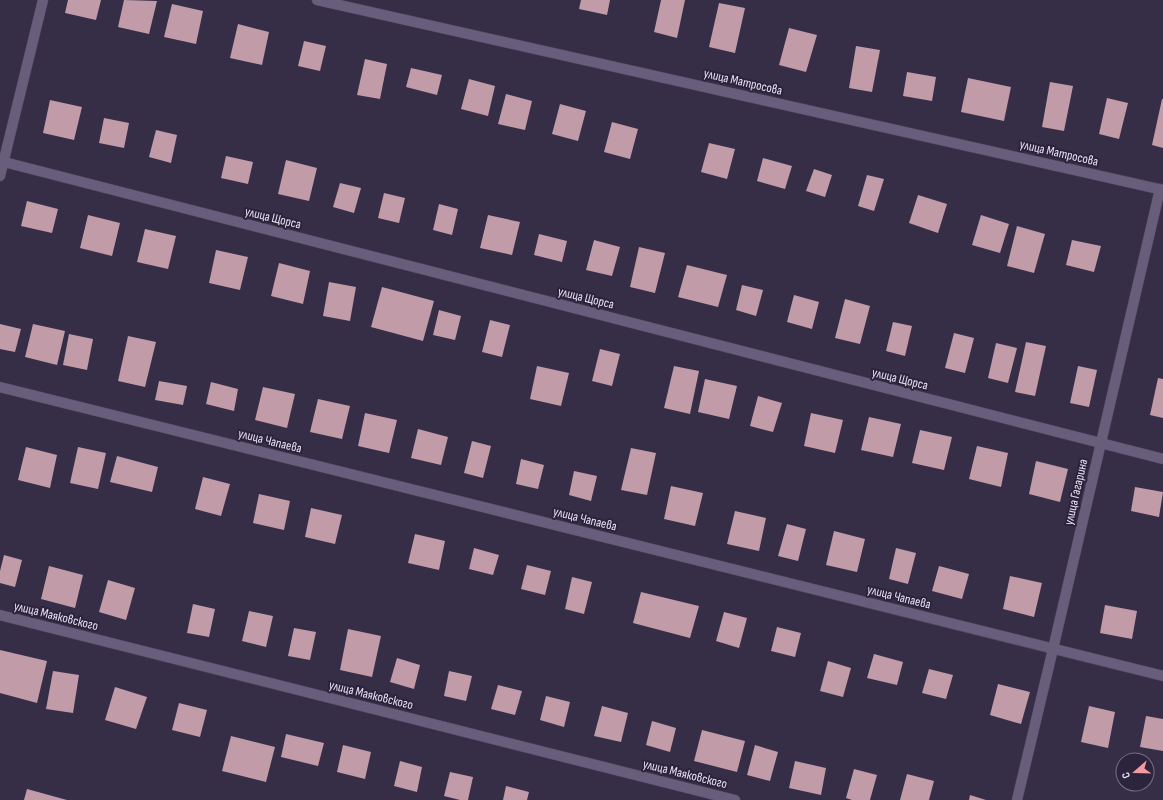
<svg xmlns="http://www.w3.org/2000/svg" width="1163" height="800" font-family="'Sofia Sans Condensed',sans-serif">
  <rect width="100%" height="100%" fill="#362d47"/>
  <!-- building -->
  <g fill="#c19ba8">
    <polygon points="68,0 101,0 96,20 65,13"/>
    <polygon points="124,0 157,1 149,34 118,27"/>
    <polygon points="581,0 610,0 607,15 579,9"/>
    <polygon points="661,0 685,0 677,38 654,32"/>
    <polygon points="719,3 745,8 735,53 709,47"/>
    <polygon points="172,4 203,11 196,44 164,37"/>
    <polygon points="238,24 269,32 262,65 230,58"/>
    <polygon points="789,28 817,35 806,72 779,65"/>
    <polygon points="304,41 326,46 320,71 298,66"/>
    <polygon points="856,46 880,50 872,92 849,88"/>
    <polygon points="365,59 387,64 380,99 357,95"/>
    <polygon points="411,68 442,75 437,95 406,87"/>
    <polygon points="907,72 936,77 932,101 903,96"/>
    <polygon points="968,78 1011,87 1004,121 961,112"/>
    <polygon points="469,79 495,86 488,116 461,109"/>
    <polygon points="1050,82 1073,86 1064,131 1042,127"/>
    <polygon points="506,94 532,101 525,130 498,124"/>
    <polygon points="1107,98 1128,103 1119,139 1099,134"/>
    <polygon points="1162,99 1163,99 1163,148 1152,145"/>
    <polygon points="50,100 82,107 74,140 43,133"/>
    <polygon points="560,104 586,111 578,141 552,134"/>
    <polygon points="104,118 129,123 124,148 99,143"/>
    <polygon points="612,122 638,129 630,159 604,152"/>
    <polygon points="156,130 177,135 171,163 149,157"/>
    <polygon points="709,143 735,149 727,179 701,172"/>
    <polygon points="226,156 253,162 248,184 221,178"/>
    <polygon points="763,158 792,166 785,189 757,181"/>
    <polygon points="286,160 317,168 309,201 278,194"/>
    <polygon points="814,169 832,175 825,197 806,191"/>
    <polygon points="867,175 884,179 874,211 858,206"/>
    <polygon points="340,183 361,188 354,213 333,207"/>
    <polygon points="384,193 405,198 399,223 378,218"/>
    <polygon points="918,195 947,204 938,233 909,223"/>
    <polygon points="27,201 58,209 52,233 21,226"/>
    <polygon points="439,204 458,209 452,235 433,230"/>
    <polygon points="88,215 120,223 112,256 80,248"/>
    <polygon points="488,215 520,222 512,255 480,248"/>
    <polygon points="981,215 1009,224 1000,253 972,245"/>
    <polygon points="1017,226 1045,234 1034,273 1007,266"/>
    <polygon points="145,229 176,236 168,269 137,262"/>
    <polygon points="539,234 567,241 562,262 534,255"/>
    <polygon points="594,240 620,247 612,276 586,270"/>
    <polygon points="1072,240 1101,246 1094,272 1066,265"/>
    <polygon points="639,247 665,253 655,293 630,287"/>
    <polygon points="216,250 248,257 240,290 209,283"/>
    <polygon points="279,263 310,271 303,304 271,296"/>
    <polygon points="687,265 727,275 718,307 678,297"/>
    <polygon points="329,282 356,287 350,321 323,316"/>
    <polygon points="742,285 763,290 756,316 736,310"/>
    <polygon points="382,287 434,301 423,341 371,327"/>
    <polygon points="794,295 819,302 812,329 787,322"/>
    <polygon points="845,299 870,306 860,344 835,338"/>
    <polygon points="439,310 461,316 455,340 433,335"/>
    <polygon points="490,320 510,325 502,357 482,352"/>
    <polygon points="893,322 912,326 905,356 886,351"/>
    <polygon points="0,324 21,329 15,352 0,349"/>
    <polygon points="33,324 65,331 57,365 25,357"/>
    <polygon points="954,333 974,338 965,373 945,368"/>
    <polygon points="69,334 93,339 87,370 63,365"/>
    <polygon points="128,336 156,342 145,387 118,381"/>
    <polygon points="1026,342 1046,346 1035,396 1015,392"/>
    <polygon points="996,343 1017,348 1008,383 988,378"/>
    <polygon points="600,349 620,354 612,386 592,381"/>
    <polygon points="537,366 569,373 561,406 530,399"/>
    <polygon points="674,366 699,371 690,414 664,408"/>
    <polygon points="1078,366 1097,370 1089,407 1070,403"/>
    <polygon points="1158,378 1163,379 1163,418 1150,415"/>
    <polygon points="705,379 737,386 729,419 698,412"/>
    <polygon points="159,381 187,386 183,405 155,400"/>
    <polygon points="211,382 238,389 234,411 206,404"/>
    <polygon points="263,387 295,394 287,428 255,420"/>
    <polygon points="758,396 782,403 773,432 750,426"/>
    <polygon points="318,399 350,406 342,439 310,432"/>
    <polygon points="365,413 397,420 389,453 358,446"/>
    <polygon points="811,413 843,420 835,453 804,446"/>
    <polygon points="869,417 901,424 893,457 861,450"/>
    <polygon points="418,429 448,437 441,465 411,458"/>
    <polygon points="920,430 952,437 944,470 912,463"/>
    <polygon points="472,441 491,446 483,478 464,473"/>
    <polygon points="977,446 1008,453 1001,487 969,479"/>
    <polygon points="26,447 57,455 50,488 18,480"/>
    <polygon points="78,447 106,453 98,489 70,483"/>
    <polygon points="631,448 656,453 647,495 621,490"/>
    <polygon points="117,456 158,467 152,492 110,482"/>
    <polygon points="521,459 544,465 538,489 516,484"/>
    <polygon points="1036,461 1068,469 1060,502 1029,494"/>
    <polygon points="574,471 597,476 591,501 569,495"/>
    <polygon points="203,477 230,484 221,516 195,509"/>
    <polygon points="671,486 703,493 695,526 664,519"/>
    <polygon points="1135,487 1163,492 1159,517 1131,511"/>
    <polygon points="259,494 290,501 284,530 253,523"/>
    <polygon points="311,508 342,515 335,544 305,537"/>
    <polygon points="735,511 766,518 759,551 727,544"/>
    <polygon points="787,524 806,529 798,561 778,556"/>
    <polygon points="834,531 865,539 857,572 826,565"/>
    <polygon points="415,534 445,541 439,570 408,563"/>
    <polygon points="474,548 499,555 493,575 469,569"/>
    <polygon points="896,548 916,553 908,584 889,579"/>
    <polygon points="4,555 22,560 15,587 0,583 0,571"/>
    <polygon points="527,565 551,571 545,595 521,589"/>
    <polygon points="49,566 83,575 75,608 41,599"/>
    <polygon points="939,566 969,574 962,599 932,591"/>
    <polygon points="1010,576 1042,583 1034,617 1003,609"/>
    <polygon points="572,577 592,582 584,614 565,609"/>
    <polygon points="108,580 135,588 126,620 99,612"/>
    <polygon points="641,592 699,606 690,638 633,623"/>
    <polygon points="193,604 215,609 209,637 187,633"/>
    <polygon points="1105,605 1137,611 1132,639 1100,633"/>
    <polygon points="249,611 273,616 266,647 242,641"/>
    <polygon points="724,612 747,618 739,648 716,641"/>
    <polygon points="777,627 801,633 795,657 771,651"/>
    <polygon points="294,628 316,632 310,660 288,656"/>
    <polygon points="348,629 381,636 372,677 340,670"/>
    <polygon points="0,650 47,661 37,703 0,693"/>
    <polygon points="874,654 903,662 897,685 867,678"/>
    <polygon points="397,658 420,665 414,689 390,682"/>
    <polygon points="828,661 851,668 843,697 820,691"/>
    <polygon points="929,669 953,675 946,699 922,693"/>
    <polygon points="53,671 79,675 73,713 46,709"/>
    <polygon points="449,671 472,676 466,701 444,696"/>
    <polygon points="998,684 1030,692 1021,724 990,715"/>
    <polygon points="498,685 522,691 515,715 491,709"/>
    <polygon points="115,687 147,697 136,729 105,720"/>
    <polygon points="546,696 570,702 564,727 540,720"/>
    <polygon points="179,703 207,710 200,737 172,730"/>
    <polygon points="602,706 628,713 621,742 594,736"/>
    <polygon points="1089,706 1115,712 1108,748 1081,742"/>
    <polygon points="1146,716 1163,719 1163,751 1140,747"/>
    <polygon points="652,721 676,728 670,752 646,745"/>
    <polygon points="702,730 745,741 737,772 694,761"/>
    <polygon points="286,734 324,743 318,766 281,757"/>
    <polygon points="231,736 275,747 266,782 222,771"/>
    <polygon points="343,745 371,752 365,779 337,772"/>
    <polygon points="755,745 778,752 770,781 747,775"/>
    <polygon points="400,761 422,767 417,792 394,786"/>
    <polygon points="795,761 826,768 821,795 789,788"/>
    <polygon points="854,769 877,775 870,800 852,800 846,798"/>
    <polygon points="450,772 473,777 468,800 460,800 444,796"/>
    <polygon points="907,774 934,781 929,800 900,800"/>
    <polygon points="506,786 529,792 527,800 503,800"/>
    <polygon points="27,789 67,800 24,800"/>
    <polygon points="970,795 986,800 969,800"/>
  </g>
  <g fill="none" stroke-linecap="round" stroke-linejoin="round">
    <defs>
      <g id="minor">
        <polyline points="317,0 1163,190"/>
        <polyline points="4,162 1163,459"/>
        <polyline points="0,387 1163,676"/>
        <polyline points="0,615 735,800"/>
        <polyline points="1017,800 1053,649 1160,189"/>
      </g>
      <polyline id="tertiary" points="0,176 43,0"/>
    </defs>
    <!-- minor casing -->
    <use href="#minor" stroke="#524960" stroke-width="11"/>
    <!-- tertiary casing -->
    <use href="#tertiary" stroke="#524960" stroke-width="11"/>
    <!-- minor -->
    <use href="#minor" stroke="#685e7b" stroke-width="10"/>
    <!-- tertiary -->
    <use href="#tertiary" stroke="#685e7b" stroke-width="10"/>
  </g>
  <g text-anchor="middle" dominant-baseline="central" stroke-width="4" stroke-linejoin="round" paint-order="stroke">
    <!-- street labels -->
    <g font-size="13" fill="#e7e1f2" stroke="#2c233c">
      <text transform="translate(743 82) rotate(13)">улица Матросова</text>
      <text transform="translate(1059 153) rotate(13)">улица Матросова</text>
      <text transform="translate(273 218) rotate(14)">улица Щорса</text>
      <text transform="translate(586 298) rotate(14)">улица Щорса</text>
      <text transform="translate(900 379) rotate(14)">улица Щорса</text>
      <text transform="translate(270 441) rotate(14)">улица Чапаева</text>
      <text transform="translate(1076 492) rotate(-77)">улица Гагарина</text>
      <text transform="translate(585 519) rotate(14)">улица Чапаева</text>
      <text transform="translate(899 597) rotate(14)">улица Чапаева</text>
      <text transform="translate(56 616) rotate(14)">улица Маяковского</text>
      <text transform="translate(371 695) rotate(14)">улица Маяковского</text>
      <text transform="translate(685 774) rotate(14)">улица Маяковского</text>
    </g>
  </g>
  <!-- north arrow -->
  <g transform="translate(1135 772) rotate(250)"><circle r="19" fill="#2c233c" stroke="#776f85"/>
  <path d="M0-3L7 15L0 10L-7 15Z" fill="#f49aa2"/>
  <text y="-6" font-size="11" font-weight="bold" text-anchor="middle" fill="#e7e1f2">С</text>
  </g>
</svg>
